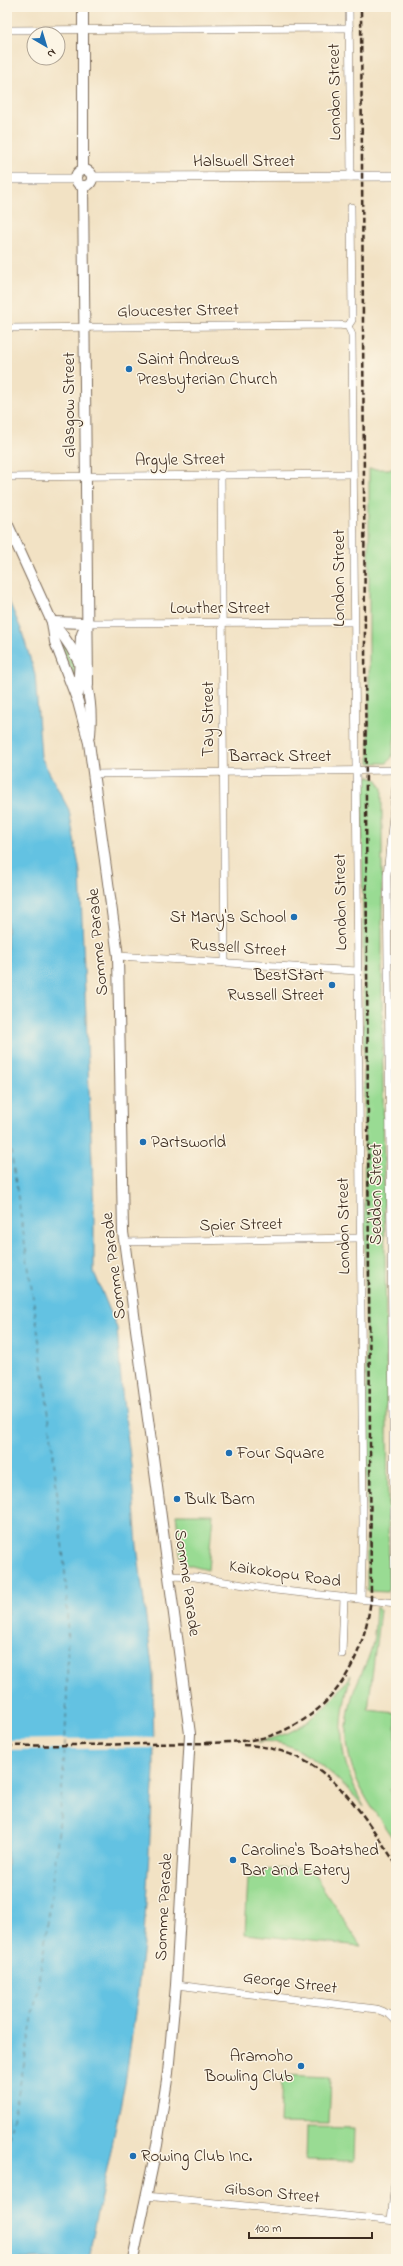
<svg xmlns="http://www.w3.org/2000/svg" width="403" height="2266" font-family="'Indie Flower',sans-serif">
  <rect width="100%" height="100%" fill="#fcf5e5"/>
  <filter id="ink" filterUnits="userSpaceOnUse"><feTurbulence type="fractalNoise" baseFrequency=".025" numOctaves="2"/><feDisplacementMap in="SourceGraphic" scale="8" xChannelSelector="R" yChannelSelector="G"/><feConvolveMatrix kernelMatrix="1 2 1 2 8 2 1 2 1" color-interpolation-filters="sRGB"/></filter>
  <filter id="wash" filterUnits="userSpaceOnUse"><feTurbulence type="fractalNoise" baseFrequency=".012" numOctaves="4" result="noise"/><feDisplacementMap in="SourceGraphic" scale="16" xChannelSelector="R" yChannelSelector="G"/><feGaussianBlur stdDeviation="0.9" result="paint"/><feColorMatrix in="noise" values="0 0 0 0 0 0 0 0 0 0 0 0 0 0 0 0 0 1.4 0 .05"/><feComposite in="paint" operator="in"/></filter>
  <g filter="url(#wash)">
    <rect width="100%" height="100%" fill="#f2e2c4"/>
    <!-- green -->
    <g fill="#99db93" stroke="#6a8258">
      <polygon points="369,469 396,469 396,728 392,757 387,763 369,763"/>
      <polygon points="57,631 75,666 75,679 55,632"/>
      <polygon points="368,776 377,780 382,788 382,1001 389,1588 387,1592 367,1591 362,783 363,779"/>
      <polygon points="176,1514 213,1514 208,1570 188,1565 181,1559"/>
      <path d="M376 1607 380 1610 368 1710 396 1713V1790H389L396 1806V1843C362 1794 334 1758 353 1694 358 1678 368 1663 372 1646 375 1634 375 1619 376 1607Z"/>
      <path d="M351 1674C337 1727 337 1757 364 1807 341 1780 296 1735 258 1742 267 1739 278 1737 288 1733 314 1721 336 1698 351 1674Z"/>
      <polygon points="310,1868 361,1946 245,1934 248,1878 263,1879 263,1869"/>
      <polygon points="282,2075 331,2077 329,2124 280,2123"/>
      <polygon points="307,2127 355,2128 354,2161 306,2160"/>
    </g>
    <!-- water -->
    <polygon fill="#64c2e2" stroke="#507680" points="7,597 21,629 35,674 41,757 69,810 80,872 94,1210 94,1272 117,1328 122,1392 131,1465 137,1546 153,1674 154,1770 144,1936 136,2006 125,2083 88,2259 7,2259"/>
    <!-- pier -->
    <polygon fill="#f2e2c4" points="156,1737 156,1748 7,1750 7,1740"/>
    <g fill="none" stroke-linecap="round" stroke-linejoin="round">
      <!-- ferry -->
      <path stroke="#475859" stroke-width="1" stroke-dasharray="5 4" stroke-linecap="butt" d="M7 1124C26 1254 48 1383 59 1514 62 1546 67 1579 67 1612 71 1791 46 1971 7 2145"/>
    </g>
  </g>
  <g filter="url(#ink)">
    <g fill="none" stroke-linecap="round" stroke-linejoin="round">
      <defs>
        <g id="minor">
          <polyline points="349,7 351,177"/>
          <polyline points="7,30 350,28"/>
          <polyline points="348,326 352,335 363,1522 361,1599"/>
          <polyline points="348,326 352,320 351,207"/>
          <polyline points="7,328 338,325 348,326"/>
          <polyline points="221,474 225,963"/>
          <polyline points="7,477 353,474"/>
          <polyline points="86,623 354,622"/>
          <polyline points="93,774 396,770"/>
          <polyline points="118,956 357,971"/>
          <polyline points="124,1242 359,1238"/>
          <polyline points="170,1576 195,1577 275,1590 396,1603"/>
          <polyline points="395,1603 387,875 396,786"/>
          <polyline points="342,1654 344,1597"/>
          <polyline points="176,1985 376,2009 389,2014 396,2021"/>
          <polyline points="146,2196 396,2221"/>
          <polyline points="391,2220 396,2173"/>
        </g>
        <g id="tertiary">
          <polyline points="92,177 396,176"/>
          <polyline points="7,179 75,179"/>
        </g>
        <g id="secondary">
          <polyline points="83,7 83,170"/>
          <circle cx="84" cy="178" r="8"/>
          <polyline points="83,187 88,685"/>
          <polyline points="7,523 52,622 55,642 78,702 89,743 118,956 123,1232 190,1734 176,1985 168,2073 157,2145 133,2259"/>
          <path d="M52 622C82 656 94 690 90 735"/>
          <polyline points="52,622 86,623"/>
          <polyline points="78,694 81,637 86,623"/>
        </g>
      </defs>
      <!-- minor casing -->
      <use href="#minor" stroke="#7b6a58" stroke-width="8"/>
      <!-- tertiary casing -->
      <use href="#tertiary" stroke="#7b6a58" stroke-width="10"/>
      <!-- secondary casing -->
      <use href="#secondary" stroke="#7b6a58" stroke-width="12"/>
      <!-- minor -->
      <use href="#minor" stroke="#fff" stroke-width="7"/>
      <!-- tertiary -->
      <use href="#tertiary" stroke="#fff" stroke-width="9"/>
      <!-- secondary -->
      <use href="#secondary" stroke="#fff" stroke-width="10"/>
      <!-- rail -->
      <g stroke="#3b2a1e" stroke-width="2.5" stroke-dasharray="6 3" stroke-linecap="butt">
        <path d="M206 1743C229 1742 251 1742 273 1735 335 1712 363 1661 371 1599L361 7"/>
        <path d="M243 1745C324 1748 356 1804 396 1864"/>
        <polyline points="7,1746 211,1743"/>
      </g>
    </g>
  </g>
  <!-- markers -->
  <g fill="#1f6fb2" stroke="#fcf5e5" stroke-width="1.5">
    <circle cx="129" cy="369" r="4"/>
    <circle cx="294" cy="917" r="4"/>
    <circle cx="332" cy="985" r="4"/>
    <circle cx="143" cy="1142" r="4"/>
    <circle cx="229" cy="1453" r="4"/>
    <circle cx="177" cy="1499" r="4"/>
    <circle cx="233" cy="1860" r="4"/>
    <circle cx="301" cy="2066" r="4"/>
    <circle cx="133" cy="2156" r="4"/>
  </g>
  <g text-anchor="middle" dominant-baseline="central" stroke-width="3" stroke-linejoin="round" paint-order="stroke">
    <!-- street labels -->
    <g font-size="17" fill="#3b2a1e" stroke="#fcf5e5">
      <text transform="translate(335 92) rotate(-91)">London Street</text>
      <text x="244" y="161">Halswell Street</text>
      <text transform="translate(178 311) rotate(-1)">Gloucester Street</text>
      <text transform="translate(69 405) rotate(-90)">Glasgow Street</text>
      <text transform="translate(180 460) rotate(-1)">Argyle Street</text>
      <text transform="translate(339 578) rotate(-90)">London Street</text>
      <text x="220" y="608">Lowther Street</text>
      <text transform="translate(208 719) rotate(-90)">Tay Street</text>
      <text x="280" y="756">Barrack Street</text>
      <text transform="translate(341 902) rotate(-91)">London Street</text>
      <text transform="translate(98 942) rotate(-95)">Somme Parade</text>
      <text transform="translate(238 948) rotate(4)">Russell Street</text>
      <text transform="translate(376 1194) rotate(-90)">Seddon Street</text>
      <text transform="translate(241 1225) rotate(-1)">Spier Street</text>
      <text transform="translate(344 1226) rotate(-91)">London Street</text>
      <text transform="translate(114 1266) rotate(-97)">Somme Parade</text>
      <text transform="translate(285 1574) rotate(8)">Kaikokopu Road</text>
      <text transform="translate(187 1583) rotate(82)">Somme Parade</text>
      <text transform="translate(164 1907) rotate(-87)">Somme Parade</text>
      <text transform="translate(290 1983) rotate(7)">George Street</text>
      <text transform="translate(272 2193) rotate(6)">Gibson Street</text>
    </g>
    <!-- poi labels -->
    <g font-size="17" fill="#3b2a1e" stroke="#fcf5e5" text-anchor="start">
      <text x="137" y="359">Saint Andrews<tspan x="137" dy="20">Presbyterian Church</tspan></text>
      <text x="286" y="917" text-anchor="end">St Mary's School</text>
      <text x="324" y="975" text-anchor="end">BestStart<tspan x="324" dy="20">Russell Street</tspan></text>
      <text x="151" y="1142">Partsworld</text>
      <text x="237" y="1453">Four Square</text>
      <text x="185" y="1499">Bulk Barn</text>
      <text x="241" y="1850">Caroline's Boatshed<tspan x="241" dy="20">Bar and Eatery</tspan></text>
      <text x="293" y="2056" text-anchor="end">Aramoho<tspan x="293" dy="20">Bowling Club</tspan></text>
      <text x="141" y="2156">Rowing Club Inc.</text>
    </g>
  </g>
  <!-- margin -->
  <rect width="403" height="2266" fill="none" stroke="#fcf5e5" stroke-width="24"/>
  <!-- north arrow -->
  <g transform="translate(46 46) rotate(142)"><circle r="19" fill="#fcf5e5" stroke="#afa495"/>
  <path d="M0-3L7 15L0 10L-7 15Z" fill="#1f6fb2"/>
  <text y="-6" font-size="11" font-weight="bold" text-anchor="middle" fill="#3b2a1e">N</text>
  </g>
  <!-- scale -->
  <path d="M249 2232v6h123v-6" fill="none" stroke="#3b2a1e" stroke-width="2"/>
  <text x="255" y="2232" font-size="12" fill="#3b2a1e" stroke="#fcf5e5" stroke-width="3" paint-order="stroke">100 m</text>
</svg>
